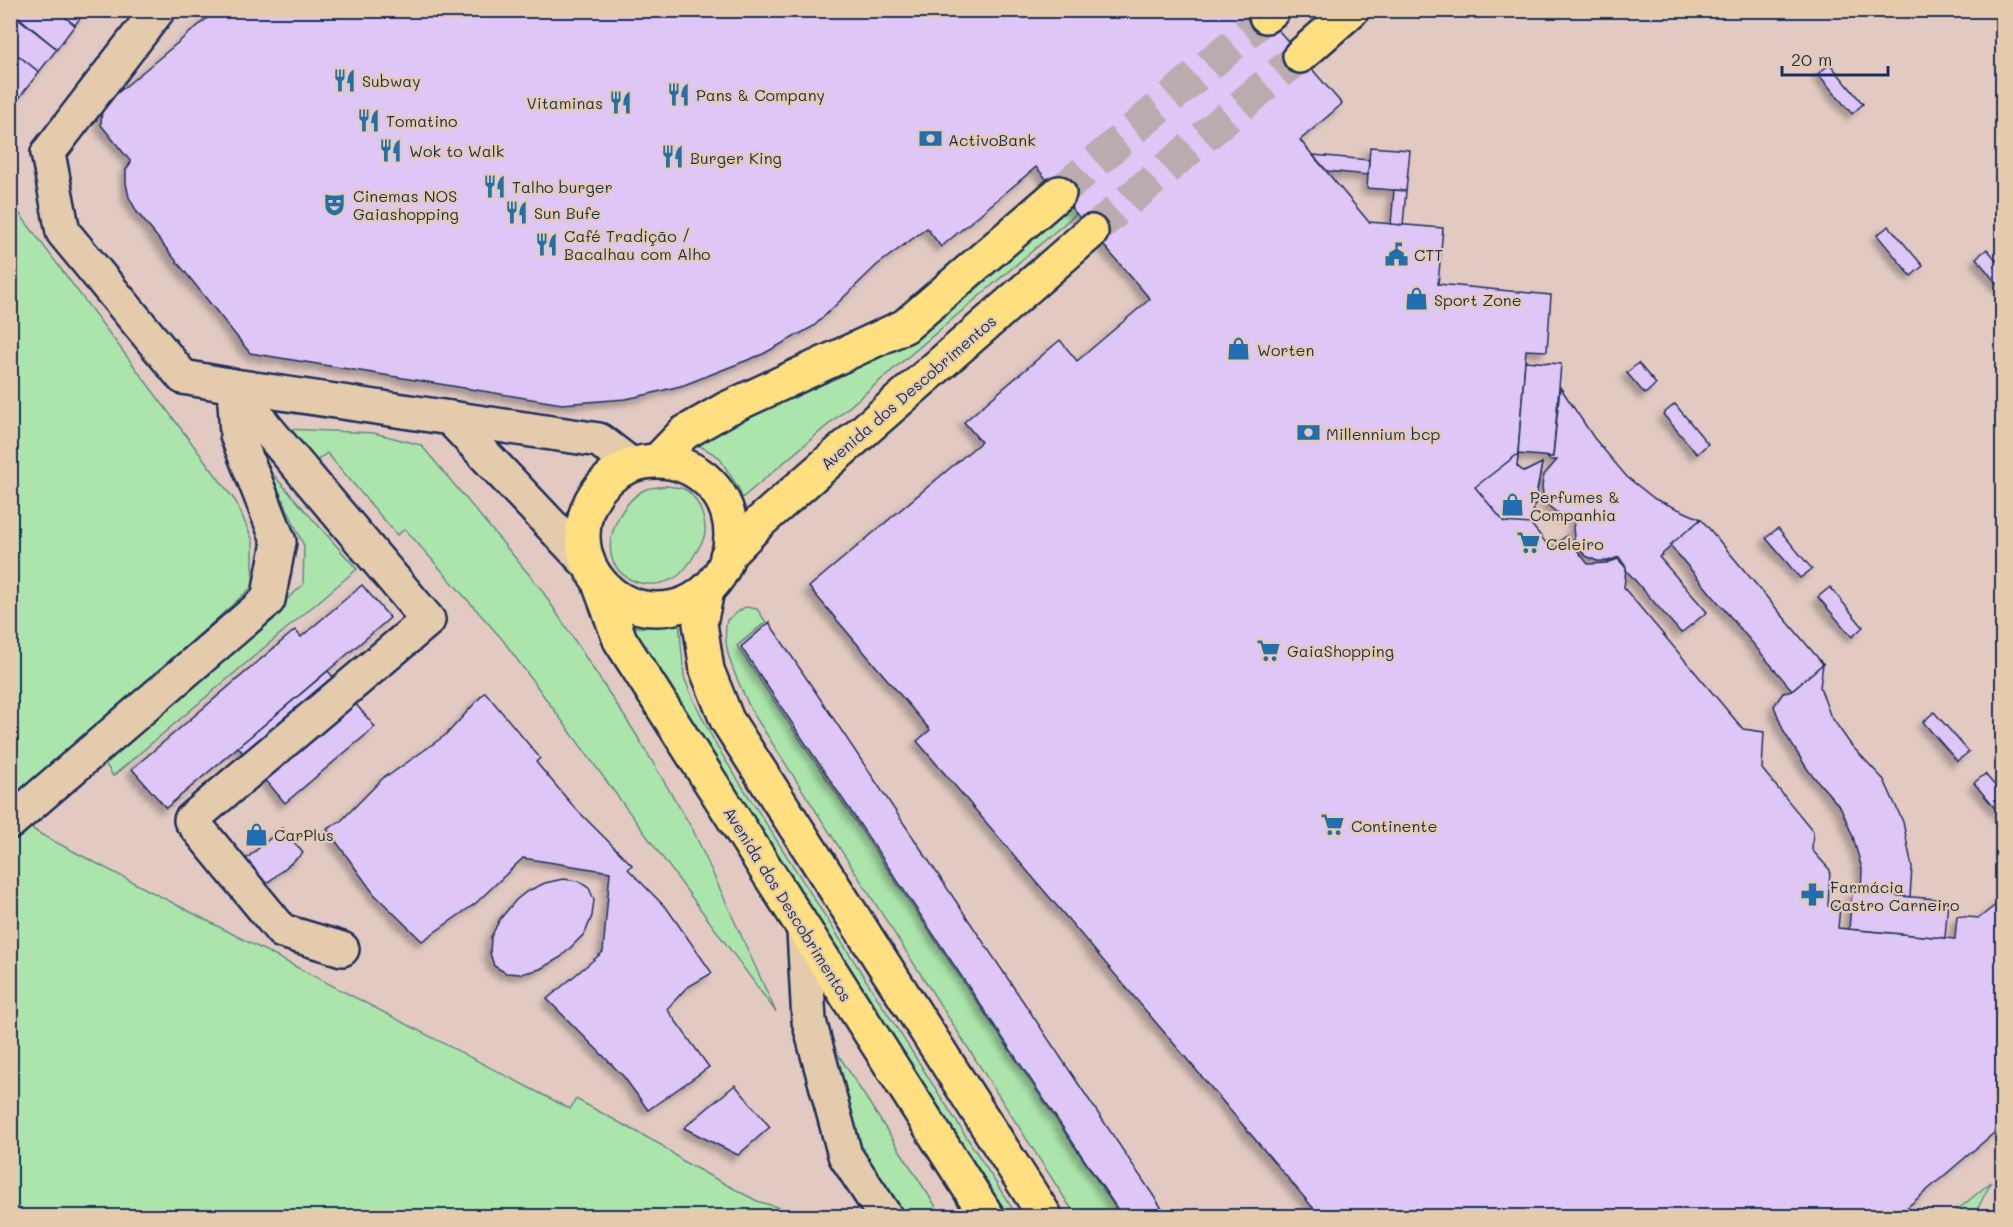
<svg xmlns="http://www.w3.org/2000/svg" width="2013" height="1227" font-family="Mali,sans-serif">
  <defs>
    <filter id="shadow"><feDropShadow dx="-5.5" dy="5.5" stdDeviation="3" flood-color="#0004"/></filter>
  </defs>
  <rect width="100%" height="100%" fill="#e2cac2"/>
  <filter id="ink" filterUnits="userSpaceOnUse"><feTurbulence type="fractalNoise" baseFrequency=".0167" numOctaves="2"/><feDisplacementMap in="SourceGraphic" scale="12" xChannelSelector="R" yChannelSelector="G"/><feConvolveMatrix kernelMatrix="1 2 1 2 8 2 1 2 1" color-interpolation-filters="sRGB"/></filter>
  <g filter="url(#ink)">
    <!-- green -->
    <g fill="#abe5ab" stroke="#638a84" stroke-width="1.5">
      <polygon points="1070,206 1077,213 742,498 739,489 719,457 693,442 912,338"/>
      <polygon points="19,213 236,502 253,541 253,586 11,806 10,217"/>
      <polygon points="287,429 374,433 421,445 473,507 541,589 634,731 693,830 776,1012 502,639 405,529 397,535 327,453 316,461"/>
      <polygon points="270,471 357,569 113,776 105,763 303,585 304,546"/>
      <path d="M666 486C672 487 679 487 684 489 691 492 696 500 699 506 702 513 705 520 705 528 706 536 702 543 698 549 693 558 687 568 679 575 660 589 631 587 617 568 599 545 621 502 644 490 649 487 660 487 666 486Z"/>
      <path d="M745 607 757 609 766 622 737 646 1121 1216H1076L751 710C739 682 720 651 727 620Z"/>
      <path d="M679 621 684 677 692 697 717 747 1017 1216H1006L629 626C646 629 663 627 679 621Z"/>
      <polygon points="10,814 42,835 570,1109 576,1099 661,1145 686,1163 757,1201 807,1216 11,1216"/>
      <polygon points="832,1045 942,1216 902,1216 861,1146"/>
      <polygon points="1991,1182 1974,1216 1950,1216"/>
    </g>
    <!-- building -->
    <g fill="#dec6f6" stroke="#1b2f5e" stroke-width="1.5" filter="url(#shadow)">
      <polygon points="10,10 56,10 75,25 57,49"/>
      <polygon points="56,10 86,10 75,25"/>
      <polygon points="217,10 1261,10 1342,104 1300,140 1369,222 1443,228 1438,284 1551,295 1547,351 1526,350 1525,361 1517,466 1524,472 1542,463 1531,524 1551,549 1566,536 1588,564 1607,563 1618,559 1626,568 1624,588 1640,607 1743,729 1764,732 1762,769 1813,831 1812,850 1830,870 1828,906 1840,907 1838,928 1955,939 1957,916 1979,918 2002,900 2002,1126 1897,1216 1320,1216 917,741 930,730 809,587 981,442 964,422 1060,340 1077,361 1150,299 1036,167 941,247 927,228 877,265 814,326 763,354 684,385 649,394 626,399 562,404 250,353 137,212 129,197 126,183 126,170 131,162 101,125 102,106"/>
      <polygon points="10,12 57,49 39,72 10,49"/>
      <polygon points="10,49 39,72 20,97 10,89"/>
      <polygon points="1830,64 1863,104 1852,114 1818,74"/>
      <polygon points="10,89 20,97 10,109"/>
      <polygon points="1370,147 1410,150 1406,191 1367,188"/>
      <polygon points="1313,155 1369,160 1368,175 1327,171"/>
      <polygon points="1394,190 1406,191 1403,225 1391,224"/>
      <polygon points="1889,226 1923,266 1911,276 1877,235"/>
      <polygon points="1987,249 2002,267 2002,290 1976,258"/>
      <polygon points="1525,361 1561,364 1553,457 1518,454"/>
      <polygon points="1638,363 1656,384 1645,394 1627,373"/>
      <polygon points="1560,387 1594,438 1627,477 1655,499 1701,519 1659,557 1707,612 1681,633 1626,570 1626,567 1619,557 1608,561 1597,561 1586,556 1579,549 1574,538 1573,527 1577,516 1566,516 1556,512 1548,505 1543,495 1542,485 1544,475 1557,460 1550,460 1547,457 1553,457"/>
      <polygon points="1675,404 1708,444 1697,454 1663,414"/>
      <polygon points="1518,454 1517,466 1524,472 1542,463 1531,524 1504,522 1475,487"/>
      <polygon points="1701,519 1823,664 1792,690 1670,545"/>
      <polygon points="1778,528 1812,569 1800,578 1766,538"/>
      <polygon points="362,585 390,618 166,808 132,769 295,630 301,637"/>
      <polygon points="1830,587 1863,627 1852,637 1818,597"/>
      <polygon points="770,622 770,624 1167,1216 1122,1216 741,647"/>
      <polygon points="1823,664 1820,687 1830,715 1851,745 1884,780 1903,822 1912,867 1910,897 1861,893 1862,869 1853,837 1841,808 1808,770 1784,732 1774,706 1783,693 1792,690"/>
      <polygon points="328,671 375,727 285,803 238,747"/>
      <polygon points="485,692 540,758 536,762 574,807 632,865 628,869 668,910 712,973 686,988 667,1009 709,1067 648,1110 624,1077 547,999 603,952 610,872 523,858 476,903 422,941 374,894 327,829 341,821 387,774 388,776 447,734"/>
      <polygon points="1934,712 1969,752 1957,761 1923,722"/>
      <polygon points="1985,774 2002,794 2002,817 1974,783"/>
      <polygon points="282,828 303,853 259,890 238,866"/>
      <polygon points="563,879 578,881 589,888 594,900 592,916 585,933 561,957 540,969 521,974 506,973 494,966 490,953 491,937 500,919 516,900 526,892 545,883"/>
      <polygon points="1852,892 1948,900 1945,938 1849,929"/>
      <polygon points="735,1085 770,1127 738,1155 684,1128"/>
    </g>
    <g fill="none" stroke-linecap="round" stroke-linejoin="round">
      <!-- major-tunnel -->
      <g stroke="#baabae" stroke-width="33" stroke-dasharray="33 16" stroke-linecap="butt">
        <polyline points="1059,193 1266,16"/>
        <polyline points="1091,232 1300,56"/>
      </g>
      <defs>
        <g id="minor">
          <polyline points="158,10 48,153 63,232 183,377 234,386 599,440 630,464"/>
          <polyline points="234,386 267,429 428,620 191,820 282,931 342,949"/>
          <polyline points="450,418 585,561"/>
          <polyline points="10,822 268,600 279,542 237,435 234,386"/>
          <polyline points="804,931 809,1021 845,1155 885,1216"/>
        </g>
        <g id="major">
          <polyline points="1266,16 1273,10"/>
          <polyline points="1300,56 1352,10"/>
          <polyline points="659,459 684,433 726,409 905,326 1059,193"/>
          <circle cx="657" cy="535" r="74"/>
          <polyline points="727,556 761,521 1091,232"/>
          <polyline points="600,586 620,640 987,1216"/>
          <polyline points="707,591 700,623 707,670 727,720 1045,1216"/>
        </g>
      </defs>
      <!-- minor casing -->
      <use href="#minor" stroke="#1b2f5e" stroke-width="38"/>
      <!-- major casing -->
      <use href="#major" stroke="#1b2f5e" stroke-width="38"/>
      <!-- minor -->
      <use href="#minor" stroke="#e4cbac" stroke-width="33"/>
      <!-- major -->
      <use href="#major" stroke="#ffdf80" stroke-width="33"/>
    </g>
  </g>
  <!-- icons -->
  <defs>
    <symbol id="restaurant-bare" viewBox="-9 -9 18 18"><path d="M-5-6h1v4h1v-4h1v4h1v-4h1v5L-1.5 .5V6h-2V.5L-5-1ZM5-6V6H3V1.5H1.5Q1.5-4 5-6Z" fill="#1f6fb2" stroke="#e4cbac" stroke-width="2.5" paint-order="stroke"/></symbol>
    <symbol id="bank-bare" viewBox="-9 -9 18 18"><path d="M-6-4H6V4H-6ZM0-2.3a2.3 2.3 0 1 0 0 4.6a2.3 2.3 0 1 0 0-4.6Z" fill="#1f6fb2" stroke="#e4cbac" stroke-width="2.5" paint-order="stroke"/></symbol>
    <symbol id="theatre-bare" viewBox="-9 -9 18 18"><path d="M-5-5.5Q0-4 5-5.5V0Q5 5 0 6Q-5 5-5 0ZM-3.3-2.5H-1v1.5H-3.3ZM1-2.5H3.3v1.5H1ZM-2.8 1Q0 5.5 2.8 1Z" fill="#1f6fb2" stroke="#e4cbac" stroke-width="2.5" paint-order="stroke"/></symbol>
    <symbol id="civic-bare" viewBox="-9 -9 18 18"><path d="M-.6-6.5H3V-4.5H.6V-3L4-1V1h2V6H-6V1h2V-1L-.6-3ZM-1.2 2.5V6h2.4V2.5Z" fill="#1f6fb2" stroke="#e4cbac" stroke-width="2.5" paint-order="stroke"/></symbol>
    <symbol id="shop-bare" viewBox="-9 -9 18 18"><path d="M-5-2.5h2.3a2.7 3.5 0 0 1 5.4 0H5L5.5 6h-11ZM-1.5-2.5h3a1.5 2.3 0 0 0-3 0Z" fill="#1f6fb2" stroke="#e4cbac" stroke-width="2.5" paint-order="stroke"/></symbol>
    <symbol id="supermarket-bare" viewBox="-9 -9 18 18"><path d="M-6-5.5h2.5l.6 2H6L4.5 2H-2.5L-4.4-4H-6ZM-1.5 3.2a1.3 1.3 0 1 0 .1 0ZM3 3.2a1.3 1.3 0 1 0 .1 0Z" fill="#1f6fb2" stroke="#e4cbac" stroke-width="2.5" paint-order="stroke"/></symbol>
    <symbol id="pharmacy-bare" viewBox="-9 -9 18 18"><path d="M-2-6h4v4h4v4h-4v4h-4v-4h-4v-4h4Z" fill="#1f6fb2" stroke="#e4cbac" stroke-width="2.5" paint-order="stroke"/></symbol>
  </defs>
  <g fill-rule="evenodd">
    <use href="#restaurant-bare" x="328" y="64" width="33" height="33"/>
    <use href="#restaurant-bare" x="662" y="78" width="33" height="33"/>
    <use href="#restaurant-bare" x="604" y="86" width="33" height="33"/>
    <use href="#restaurant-bare" x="352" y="104" width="33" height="33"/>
    <use href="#bank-bare" x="914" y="122" width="33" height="33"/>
    <use href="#restaurant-bare" x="374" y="134" width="33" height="33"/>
    <use href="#restaurant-bare" x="656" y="140" width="33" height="33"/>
    <use href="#restaurant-bare" x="478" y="170" width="33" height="33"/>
    <use href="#theatre-bare" x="318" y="188" width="33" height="33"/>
    <use href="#restaurant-bare" x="500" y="196" width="33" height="33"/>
    <use href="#restaurant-bare" x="530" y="228" width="33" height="33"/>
    <use href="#civic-bare" x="1380" y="238" width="33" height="33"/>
    <use href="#shop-bare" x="1400" y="282" width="33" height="33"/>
    <use href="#shop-bare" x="1222" y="332" width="33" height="33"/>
    <use href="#bank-bare" x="1292" y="416" width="33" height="33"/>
    <use href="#shop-bare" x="1496" y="488" width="33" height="33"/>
    <use href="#supermarket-bare" x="1512" y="526" width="33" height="33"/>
    <use href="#supermarket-bare" x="1252" y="634" width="33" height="33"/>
    <use href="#supermarket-bare" x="1316" y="808" width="33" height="33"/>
    <use href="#shop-bare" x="240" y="818" width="33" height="33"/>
    <use href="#pharmacy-bare" x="1796" y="878" width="33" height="33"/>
  </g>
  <g text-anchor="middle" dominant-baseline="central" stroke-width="4.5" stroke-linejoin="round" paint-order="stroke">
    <!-- poi labels -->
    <g font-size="16" fill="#1b2f5e" stroke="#e4cbac" text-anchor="start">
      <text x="362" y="80">Subway</text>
      <text x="696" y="94">Pans &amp; Company</text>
      <text x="603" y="102" text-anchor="end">Vitaminas</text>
      <text x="386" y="120">Tomatino</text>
      <text x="948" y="139">ActivoBank</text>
      <text x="409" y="150">Wok to Walk</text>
      <text x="690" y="157">Burger King</text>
      <text x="512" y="186">Talho burger</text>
      <text x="353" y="195">Cinemas NOS<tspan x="353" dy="18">Gaiashopping</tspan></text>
      <text x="534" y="212">Sun Bufe</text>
      <text x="564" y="235">Café Tradição /<tspan x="564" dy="18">Bacalhau com Alho</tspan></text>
      <text x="1414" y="254">CTT</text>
      <text x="1434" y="299">Sport Zone</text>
      <text x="1257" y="349">Worten</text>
      <text x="1326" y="433">Millennium bcp</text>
      <text x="1530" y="496">Perfumes &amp;<tspan x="1530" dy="18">Companhia</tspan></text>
      <text x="1546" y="543">Celeiro</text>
      <text x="1287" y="650">GaiaShopping</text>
      <text x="1351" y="825">Continente</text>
      <text x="274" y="834">CarPlus</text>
      <text x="1830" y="886">Farmácia<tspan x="1830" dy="18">Castro Carneiro</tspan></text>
    </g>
    <!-- street labels -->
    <g font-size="16" fill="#1b2f5e" stroke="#e4cbac">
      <text transform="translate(908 392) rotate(-41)">Avenida dos Descobrimentos</text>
      <text transform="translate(788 904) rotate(58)">Avenida dos Descobrimentos</text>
    </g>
  </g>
  <!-- margin -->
  <rect width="2013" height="1227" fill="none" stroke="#e4cbac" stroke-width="36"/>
  <rect x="18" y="18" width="1977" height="1191" fill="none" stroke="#1b2f5e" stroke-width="2" filter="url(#ink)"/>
  <!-- scale -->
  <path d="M1782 66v9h106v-9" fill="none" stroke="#1b2f5e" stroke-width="3"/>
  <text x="1791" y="66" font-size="18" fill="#1b2f5e" stroke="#e4cbac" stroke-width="4.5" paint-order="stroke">20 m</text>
</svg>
